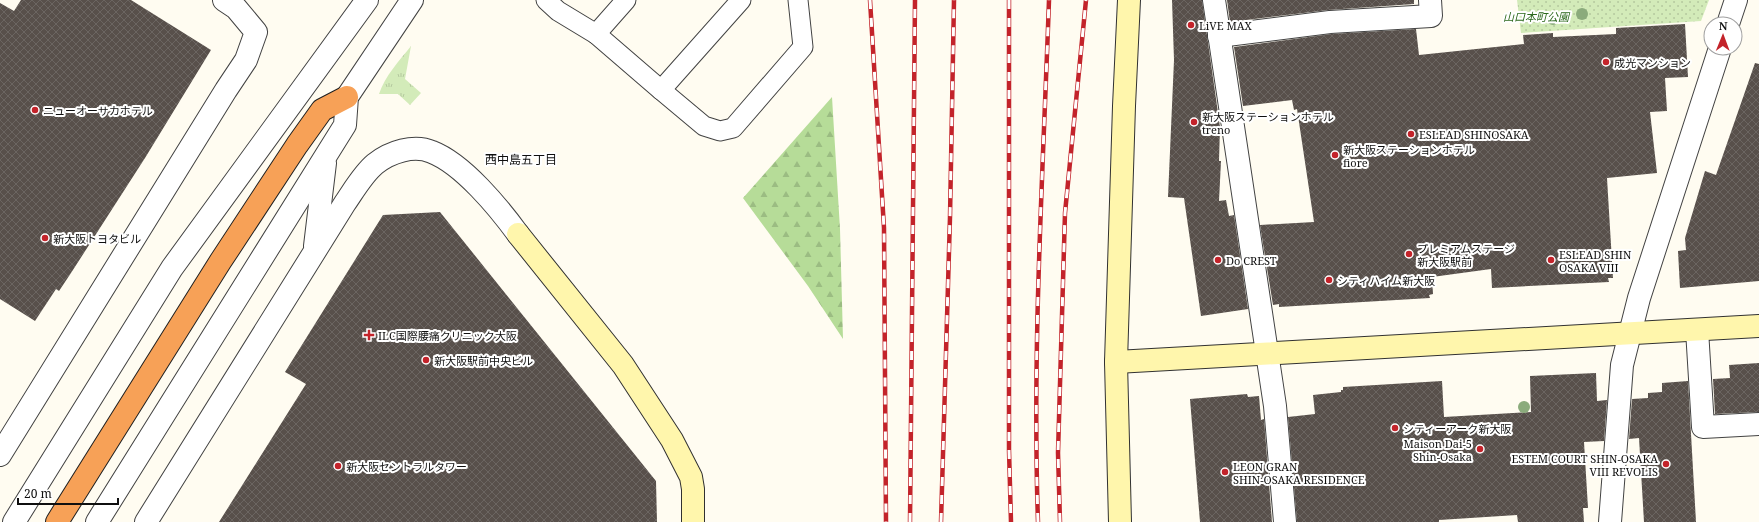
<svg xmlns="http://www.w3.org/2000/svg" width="1759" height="522" font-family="'Noto Serif','Noto Sans JP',serif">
  <defs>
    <pattern id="grass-tufts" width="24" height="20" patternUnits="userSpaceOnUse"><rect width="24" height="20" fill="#d3ebb9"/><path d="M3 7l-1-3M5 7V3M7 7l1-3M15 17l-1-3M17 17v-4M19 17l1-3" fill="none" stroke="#b4c89e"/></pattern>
    <pattern id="forest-firs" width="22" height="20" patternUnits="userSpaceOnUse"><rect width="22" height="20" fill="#b6dc98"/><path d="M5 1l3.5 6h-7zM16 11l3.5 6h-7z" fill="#9bbc82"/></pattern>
    <pattern id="park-dots" width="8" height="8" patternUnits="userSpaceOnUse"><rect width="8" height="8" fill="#d3ebb9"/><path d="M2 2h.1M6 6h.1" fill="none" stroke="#b4c89e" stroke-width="1.8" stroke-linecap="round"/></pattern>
    <pattern id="building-cross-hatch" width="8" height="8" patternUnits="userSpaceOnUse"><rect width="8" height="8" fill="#58504b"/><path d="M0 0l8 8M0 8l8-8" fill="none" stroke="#6b6561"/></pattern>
  </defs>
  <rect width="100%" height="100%" fill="#fffcf1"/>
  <!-- grass -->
  <path fill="url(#grass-tufts)" d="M411 46 405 79 421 93 410 105 398 94H379C385 76 399 61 411 46Z"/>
  <!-- forest -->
  <polygon fill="url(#forest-firs)" points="832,97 840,229 843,339 808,286 743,198"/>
  <!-- park -->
  <polygon fill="url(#park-dots)" points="1517,0 1709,0 1701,21 1521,33"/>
  <!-- building -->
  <g fill="url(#building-cross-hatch)">
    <polygon points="21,0 131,0 211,50 145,158 71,273 59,291 56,289 35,321 0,299 0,3 14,11"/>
    <polygon points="1172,0 1202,0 1220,127 1219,161 1221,161 1219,201 1226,200 1229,216 1234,215 1248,309 1201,316 1184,198 1168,197 1174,60"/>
    <polygon points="1227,0 1414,0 1414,4 1328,10 1230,22"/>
    <polygon points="1685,24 1688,77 1665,78 1667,111 1650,112 1657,173 1607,178 1613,278 1608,278 1609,282 1492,288 1491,269 1432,277 1433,294 1429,295 1430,298 1279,307 1279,304 1273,305 1260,225 1314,222 1297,109 1294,110 1292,100 1243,106 1234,47 1331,34 1416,29 1419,55 1524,44 1523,35 1553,33 1553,37 1616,34 1616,28"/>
    <polygon points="1755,63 1759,64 1759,281 1680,288 1678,251 1686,250 1685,238 1705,171 1716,175"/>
    <polygon points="440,212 656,481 657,522 219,522 306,384 285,372 383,215"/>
    <polygon points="1759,363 1759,412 1715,414 1713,379 1730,378 1729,365"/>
    <polygon points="1596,373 1597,401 1607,400 1604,441 1584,442 1588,508 1583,508 1584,522 1518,522 1517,515 1439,520 1439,522 1297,522 1288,417 1315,414 1313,395 1341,392 1341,390 1343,390 1343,387 1442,381 1444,417 1531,412 1530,376"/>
    <polygon points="1688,381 1696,522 1644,522 1639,438 1629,439 1632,399 1648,398 1648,393 1662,392 1662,383"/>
    <polygon points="1247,394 1248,397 1259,396 1261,420 1264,419 1272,522 1200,522 1190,399"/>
  </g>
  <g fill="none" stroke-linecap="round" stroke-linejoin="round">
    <defs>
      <g id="lane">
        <polyline points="546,0 558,11 596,34 626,0"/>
        <polyline points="596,34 661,90 741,0"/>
        <polyline points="661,90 704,126 720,131 733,128 803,47 798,0"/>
      </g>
      <g id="street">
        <polyline points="1214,0 1275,406 1285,522"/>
        <polyline points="1728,24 1736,0"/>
        <polyline points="1219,36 1330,22 1431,16 1430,0"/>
        <polyline points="315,246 325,163"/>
        <polyline points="1697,330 1703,427 1759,424"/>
        <polyline points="0,455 226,90 246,60 256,32 236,8 224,0"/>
        <polyline points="14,522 172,268 367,0"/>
        <polyline points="97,522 345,125 347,97 412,0"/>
        <path d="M146 522 345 203C354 190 363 174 375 164 390 152 414 144 432 152 463 164 499 208 518 234"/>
        <polyline points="1610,522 1622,365 1639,298 1720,48"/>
      </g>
      <g id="secondary">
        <polyline points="518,234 623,365 672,440 691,477 693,489 693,522"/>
        <polyline points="1116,362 1759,326"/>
        <polyline points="1120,522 1116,362 1124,106 1129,0"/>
      </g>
      <polyline id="highway" points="57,522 220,262 297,145 322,110 347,97"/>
    </defs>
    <!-- lane casing -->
    <use href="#lane" stroke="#424242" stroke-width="21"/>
    <!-- street casing -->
    <use href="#street" stroke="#424242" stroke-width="24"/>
    <!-- secondary casing -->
    <use href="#secondary" stroke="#313131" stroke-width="24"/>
    <!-- highway casing -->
    <use href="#highway" stroke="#202020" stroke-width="24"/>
    <!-- lane -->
    <use href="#lane" stroke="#fff" stroke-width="19"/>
    <!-- street -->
    <use href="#street" stroke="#fff" stroke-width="22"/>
    <!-- secondary -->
    <use href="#secondary" stroke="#fff6ac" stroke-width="22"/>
    <!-- highway -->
    <use href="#highway" stroke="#f7a157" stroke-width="22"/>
    <defs>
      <g id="rail">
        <polyline points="870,0 884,228 886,522"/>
        <polyline points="1009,0 1009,450 1011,522"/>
        <polyline points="910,522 915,0"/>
        <polyline points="941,522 950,217 954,0"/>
        <path d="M1038 522C1032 348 1043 174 1049 0"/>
        <polyline points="1060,522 1058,453 1065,213 1086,0"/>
      </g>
    </defs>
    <!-- rail casing -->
    <use href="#rail" stroke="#c3232a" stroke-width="4.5"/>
    <!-- rail -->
    <use href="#rail" stroke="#fff" stroke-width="3" stroke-dasharray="9" stroke-linecap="butt"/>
  </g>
  <!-- trees -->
  <g fill="#8bab7c">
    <circle cx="1582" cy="14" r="6"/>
    <circle cx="1553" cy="19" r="6"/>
    <circle cx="1524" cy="407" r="6"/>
  </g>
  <!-- markers -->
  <g fill="#c3232a" stroke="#fff" stroke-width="1.5">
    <circle cx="1191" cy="25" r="4"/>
    <circle cx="1606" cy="62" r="4"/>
    <circle cx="35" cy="110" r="4"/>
    <circle cx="1194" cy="122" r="4"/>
    <circle cx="1411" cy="134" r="4"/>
    <circle cx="1335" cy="155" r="4"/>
    <circle cx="45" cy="238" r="4"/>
    <circle cx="1409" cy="254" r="4"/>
    <circle cx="1218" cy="260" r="4"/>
    <circle cx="1551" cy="260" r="4"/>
    <circle cx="1329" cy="280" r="4"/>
    <path d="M367 329h4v4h4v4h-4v4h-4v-4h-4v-4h4z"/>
    <circle cx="426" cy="360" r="4"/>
    <circle cx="1395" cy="428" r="4"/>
    <circle cx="1480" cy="449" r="4"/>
    <circle cx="1666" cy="464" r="4"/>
    <circle cx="338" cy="466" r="4"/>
    <circle cx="1225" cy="472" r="4"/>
  </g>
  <g text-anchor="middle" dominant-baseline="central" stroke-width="4" stroke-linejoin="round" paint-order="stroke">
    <!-- park labels -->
    <g font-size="11" font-style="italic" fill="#2c691d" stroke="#fff">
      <text x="1536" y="16">山口本町公園</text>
    </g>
    <!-- poi labels -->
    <g font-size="11" fill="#0f0f0f" stroke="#fff" text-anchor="start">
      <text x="1199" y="25">LiVE MAX</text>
      <text x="1614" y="62">成光マンション</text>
      <text x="43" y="110">ニューオーサカホテル</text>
      <text x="1202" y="116">新大阪ステーションホテル<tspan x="1202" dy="13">treno</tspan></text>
      <text x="1419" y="134">ESLEAD SHINOSAKA</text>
      <text x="1343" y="149">新大阪ステーションホテル<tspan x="1343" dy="13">fiore</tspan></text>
      <text x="53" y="238">新大阪トヨタビル</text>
      <text x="1417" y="248">プレミアムステージ<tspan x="1417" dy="13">新大阪駅前</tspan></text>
      <text x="1559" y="254">ESLEAD SHIN<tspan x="1559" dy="13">OSAKA VIII</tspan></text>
      <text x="1226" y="260">Do CREST</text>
      <text x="1337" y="280">シティハイム新大阪</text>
      <text x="378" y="335">ILC国際腰痛クリニック大阪</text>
      <text x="434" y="360">新大阪駅前中央ビル</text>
      <text x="1403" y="428">シティーアーク新大阪</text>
      <text x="1472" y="443" text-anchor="end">Maison Dai-5<tspan x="1472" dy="13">Shin-Osaka</tspan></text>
      <text x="1658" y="458" text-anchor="end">ESTEM COURT SHIN-OSAKA<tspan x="1658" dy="13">VIII REVOLIS</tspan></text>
      <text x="346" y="466">新大阪セントラルタワー</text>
      <text x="1233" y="466">LEON GRAN<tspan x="1233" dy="13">SHIN-OSAKA RESIDENCE</tspan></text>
    </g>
    <!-- neighbourhood labels -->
    <g font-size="12" fill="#0f0f0f" stroke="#fff">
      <text x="521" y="159">西中島五丁目</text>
    </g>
  </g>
  <!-- north arrow -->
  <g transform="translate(1723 36) rotate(1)"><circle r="19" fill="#ffffff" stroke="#9f9f9f"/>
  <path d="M0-3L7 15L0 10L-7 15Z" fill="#c3232a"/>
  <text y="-6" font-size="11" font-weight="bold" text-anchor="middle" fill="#0f0f0f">N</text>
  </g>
  <!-- scale -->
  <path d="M18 498v6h100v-6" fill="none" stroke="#0f0f0f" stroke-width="2"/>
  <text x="24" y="498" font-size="12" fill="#0f0f0f" stroke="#ffffff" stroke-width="3" paint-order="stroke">20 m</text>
</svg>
